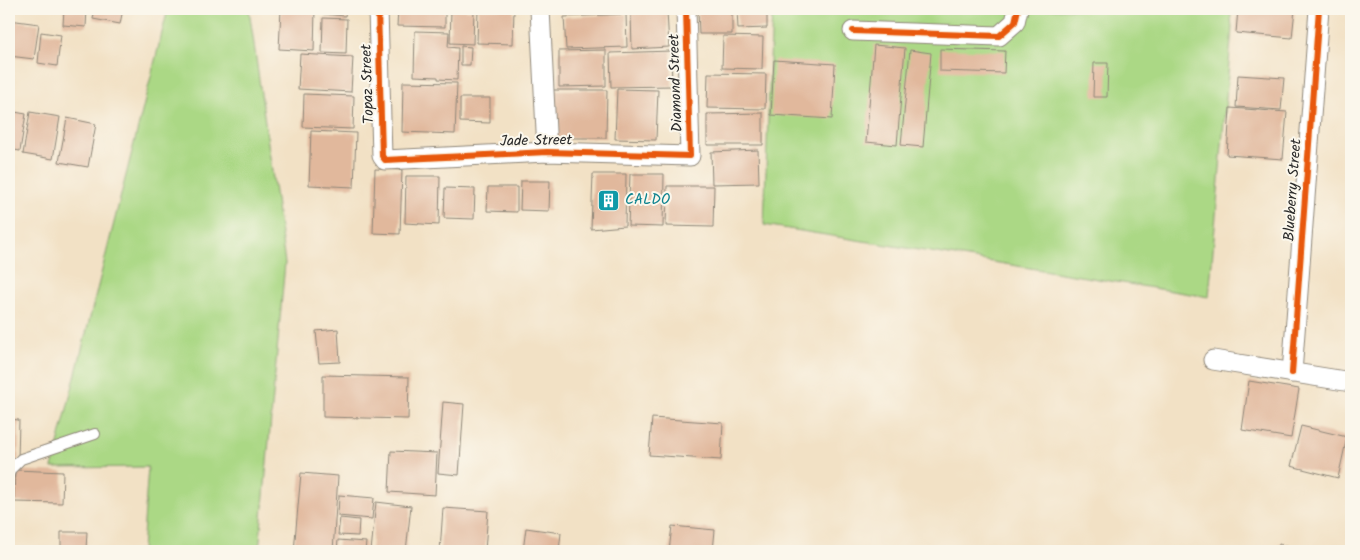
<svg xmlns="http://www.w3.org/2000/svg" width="1360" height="560" font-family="Kalam,sans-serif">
  <rect width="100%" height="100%" fill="#fbf7ec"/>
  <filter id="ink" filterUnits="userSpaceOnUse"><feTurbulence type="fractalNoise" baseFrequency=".02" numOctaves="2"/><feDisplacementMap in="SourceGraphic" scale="10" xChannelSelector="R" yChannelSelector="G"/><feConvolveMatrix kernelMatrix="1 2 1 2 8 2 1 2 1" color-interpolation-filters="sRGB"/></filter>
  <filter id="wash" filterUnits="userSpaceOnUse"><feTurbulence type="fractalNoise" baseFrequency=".0096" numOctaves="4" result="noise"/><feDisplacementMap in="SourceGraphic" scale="20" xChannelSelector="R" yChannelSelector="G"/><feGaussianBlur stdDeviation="1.12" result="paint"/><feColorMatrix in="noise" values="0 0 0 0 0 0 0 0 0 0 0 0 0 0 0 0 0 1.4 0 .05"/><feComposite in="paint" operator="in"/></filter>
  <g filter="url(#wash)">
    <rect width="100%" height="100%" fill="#f2e1c5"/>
    <!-- green -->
    <g fill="#abd885" stroke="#6b8258">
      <polygon points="168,9 249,9 285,263 259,551 142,551 148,467 52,468"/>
      <polygon points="772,9 1230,9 1232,28 1209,297 764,225"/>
    </g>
    <g id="blocks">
      <!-- building -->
      <g fill="#e1b89c">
        <polygon points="64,9 87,9 86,27 63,25"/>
        <polygon points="95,9 123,9 120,24 93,19"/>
        <polygon points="281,9 315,9 314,51 279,49"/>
        <polygon points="324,9 346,9 345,16 323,14"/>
        <polygon points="478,9 514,9 513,44 477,43"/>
        <polygon points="562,9 599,9 599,11 562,10"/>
        <polygon points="698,9 732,9 732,34 699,34"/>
        <polygon points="737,9 767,9 767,28 738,29"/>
        <polygon points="1238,9 1295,9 1292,38 1236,33"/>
        <polygon points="398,10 445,11 445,27 397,26"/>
        <polygon points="451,10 474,10 473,44 450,43"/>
        <polygon points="667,11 669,47 632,49 631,13"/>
        <polygon points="626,14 627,47 566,49 564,17"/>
        <polygon points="323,18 347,19 346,54 322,53"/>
        <polygon points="9,20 39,24 34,59 9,56"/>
        <polygon points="415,31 449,32 448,47 458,48 457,80 438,79 438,77 414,76"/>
        <polygon points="41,32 61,35 57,66 38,63"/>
        <polygon points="723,36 763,37 762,69 722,68"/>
        <polygon points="874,45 905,48 897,145 866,142"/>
        <polygon points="461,46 471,47 470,65 461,65"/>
        <polygon points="940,49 1005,51 1004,73 940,71"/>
        <polygon points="606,50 606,86 559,87 559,51"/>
        <polygon points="910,50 931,53 923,147 901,145"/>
        <polygon points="671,51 672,86 611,87 610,53"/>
        <polygon points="300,54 353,57 351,92 298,89"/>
        <polygon points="774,60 835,64 832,119 771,115"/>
        <polygon points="1094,63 1108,63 1107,97 1093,97"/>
        <polygon points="708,73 766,74 765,109 707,108"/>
        <polygon points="1238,75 1284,78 1281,110 1236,107"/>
        <polygon points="403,82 457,83 455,134 402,132"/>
        <polygon points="617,89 658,90 656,140 615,139"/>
        <polygon points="552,90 607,90 606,138 552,138"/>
        <polygon points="304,94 354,96 353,129 303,127"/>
        <polygon points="460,98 490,98 490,123 460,122"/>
        <polygon points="1230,108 1287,112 1283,159 1227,155"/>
        <polygon points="9,111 26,114 20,151 9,149"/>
        <polygon points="30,112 60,117 53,159 23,154"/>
        <polygon points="763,113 763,145 707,145 707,114"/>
        <polygon points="67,118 96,124 88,167 59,162"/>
        <polygon points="311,131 356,133 354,187 309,185"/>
        <polygon points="758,150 759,183 712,184 711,152"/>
        <polygon points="375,169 402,170 400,234 373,233"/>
        <polygon points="593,174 626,174 625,226 591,229"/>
        <polygon points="630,174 664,174 663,227 628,226"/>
        <polygon points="406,176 440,176 439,225 405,223"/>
        <polygon points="521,181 550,181 549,211 520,210"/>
        <polygon points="667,186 714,186 713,227 666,226"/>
        <polygon points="488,187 517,187 517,212 487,211"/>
        <polygon points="445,188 475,189 474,219 444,218"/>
        <polygon points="338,329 340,362 319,363 316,331"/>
        <polygon points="323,375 409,377 408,419 323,417"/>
        <polygon points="1249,381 1299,389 1291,438 1242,430"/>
        <polygon points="443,402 464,404 459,475 438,473"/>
        <polygon points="652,418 723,423 721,460 649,455"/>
        <polygon points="9,419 19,420 18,460 9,459"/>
        <polygon points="1301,426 1347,437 1338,478 1291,466"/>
        <polygon points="391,451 437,453 435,495 389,492"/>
        <polygon points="15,470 63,472 62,503 14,502"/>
        <polygon points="301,473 338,476 333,551 294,551"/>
        <polygon points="339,495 374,498 372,519 338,516"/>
        <polygon points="376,502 411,506 406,551 371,551"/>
        <polygon points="443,508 488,511 485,551 440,551"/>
        <polygon points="340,518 359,520 358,536 338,535"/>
        <polygon points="672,526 715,530 713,551 669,551"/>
        <polygon points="526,528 561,533 559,551 523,551"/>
        <polygon points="61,532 87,532 86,549 61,548"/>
        <polygon points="338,540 366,542 365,551 337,551"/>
        <polygon points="1279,544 1316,550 1316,551 1278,551"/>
      </g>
    </g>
  </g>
  <g filter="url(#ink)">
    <use href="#blocks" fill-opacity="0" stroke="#8e8678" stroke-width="1"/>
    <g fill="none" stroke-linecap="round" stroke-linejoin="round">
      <defs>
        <polyline id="service" points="9,474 11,469 21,459 95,434"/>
        <g id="minor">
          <polyline points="378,9 382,156 385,160 547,152 690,156 686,9"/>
          <polyline points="540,9 547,152"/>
          <polyline points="853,31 999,36 1015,22 1018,9"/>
          <polyline points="1213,360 1351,382"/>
          <polyline points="1292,373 1319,9"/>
        </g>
      </defs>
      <!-- service casing -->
      <use href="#service" stroke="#8e8678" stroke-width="12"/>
      <!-- minor casing -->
      <use href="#minor" stroke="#8e8678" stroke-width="21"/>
      <!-- service -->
      <use href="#service" stroke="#fff" stroke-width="10"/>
      <!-- minor -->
      <use href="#minor" stroke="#fff" stroke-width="19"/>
      <defs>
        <g id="cycleway">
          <polyline points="378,9 382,156 385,160 547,152 690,156 686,9"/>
          <polyline points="853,31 999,36 1015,22 1018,9"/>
          <polyline points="1292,373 1319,9"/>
        </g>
      </defs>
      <!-- cycleway casing -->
      <use href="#cycleway" stroke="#fbf7ec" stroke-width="9"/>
      <!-- cycleway -->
      <use href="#cycleway" stroke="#e8590c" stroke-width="6"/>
    </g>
  </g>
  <!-- icons -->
  <defs>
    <symbol id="building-square" viewBox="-11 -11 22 22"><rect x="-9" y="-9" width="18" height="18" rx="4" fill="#0f9aa8" stroke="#fbf7ec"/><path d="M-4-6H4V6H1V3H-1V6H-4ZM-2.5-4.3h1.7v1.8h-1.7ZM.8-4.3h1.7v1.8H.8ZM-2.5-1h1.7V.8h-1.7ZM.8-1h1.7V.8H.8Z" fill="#fff"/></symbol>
  </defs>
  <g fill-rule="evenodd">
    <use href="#building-square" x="596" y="188" width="25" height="25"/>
  </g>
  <g text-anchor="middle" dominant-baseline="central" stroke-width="4" stroke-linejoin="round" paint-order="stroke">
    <!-- street labels -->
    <g font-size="15" fill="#2b2b2b" stroke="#fbf7ec">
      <text transform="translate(676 83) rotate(-92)">Diamond Street</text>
      <text transform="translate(368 84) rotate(-92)">Topaz Street</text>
      <text transform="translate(536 141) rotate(-1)">Jade Street</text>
      <text transform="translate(1293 190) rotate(-86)">Blueberry Street</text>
    </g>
    <!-- culture labels -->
    <g font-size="15" fill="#0d838f" stroke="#fbf7ec" text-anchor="start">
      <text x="625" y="200">CALDO</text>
    </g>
  </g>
  <!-- margin -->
  <rect width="1360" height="560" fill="none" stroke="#fbf7ec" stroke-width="30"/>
</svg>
